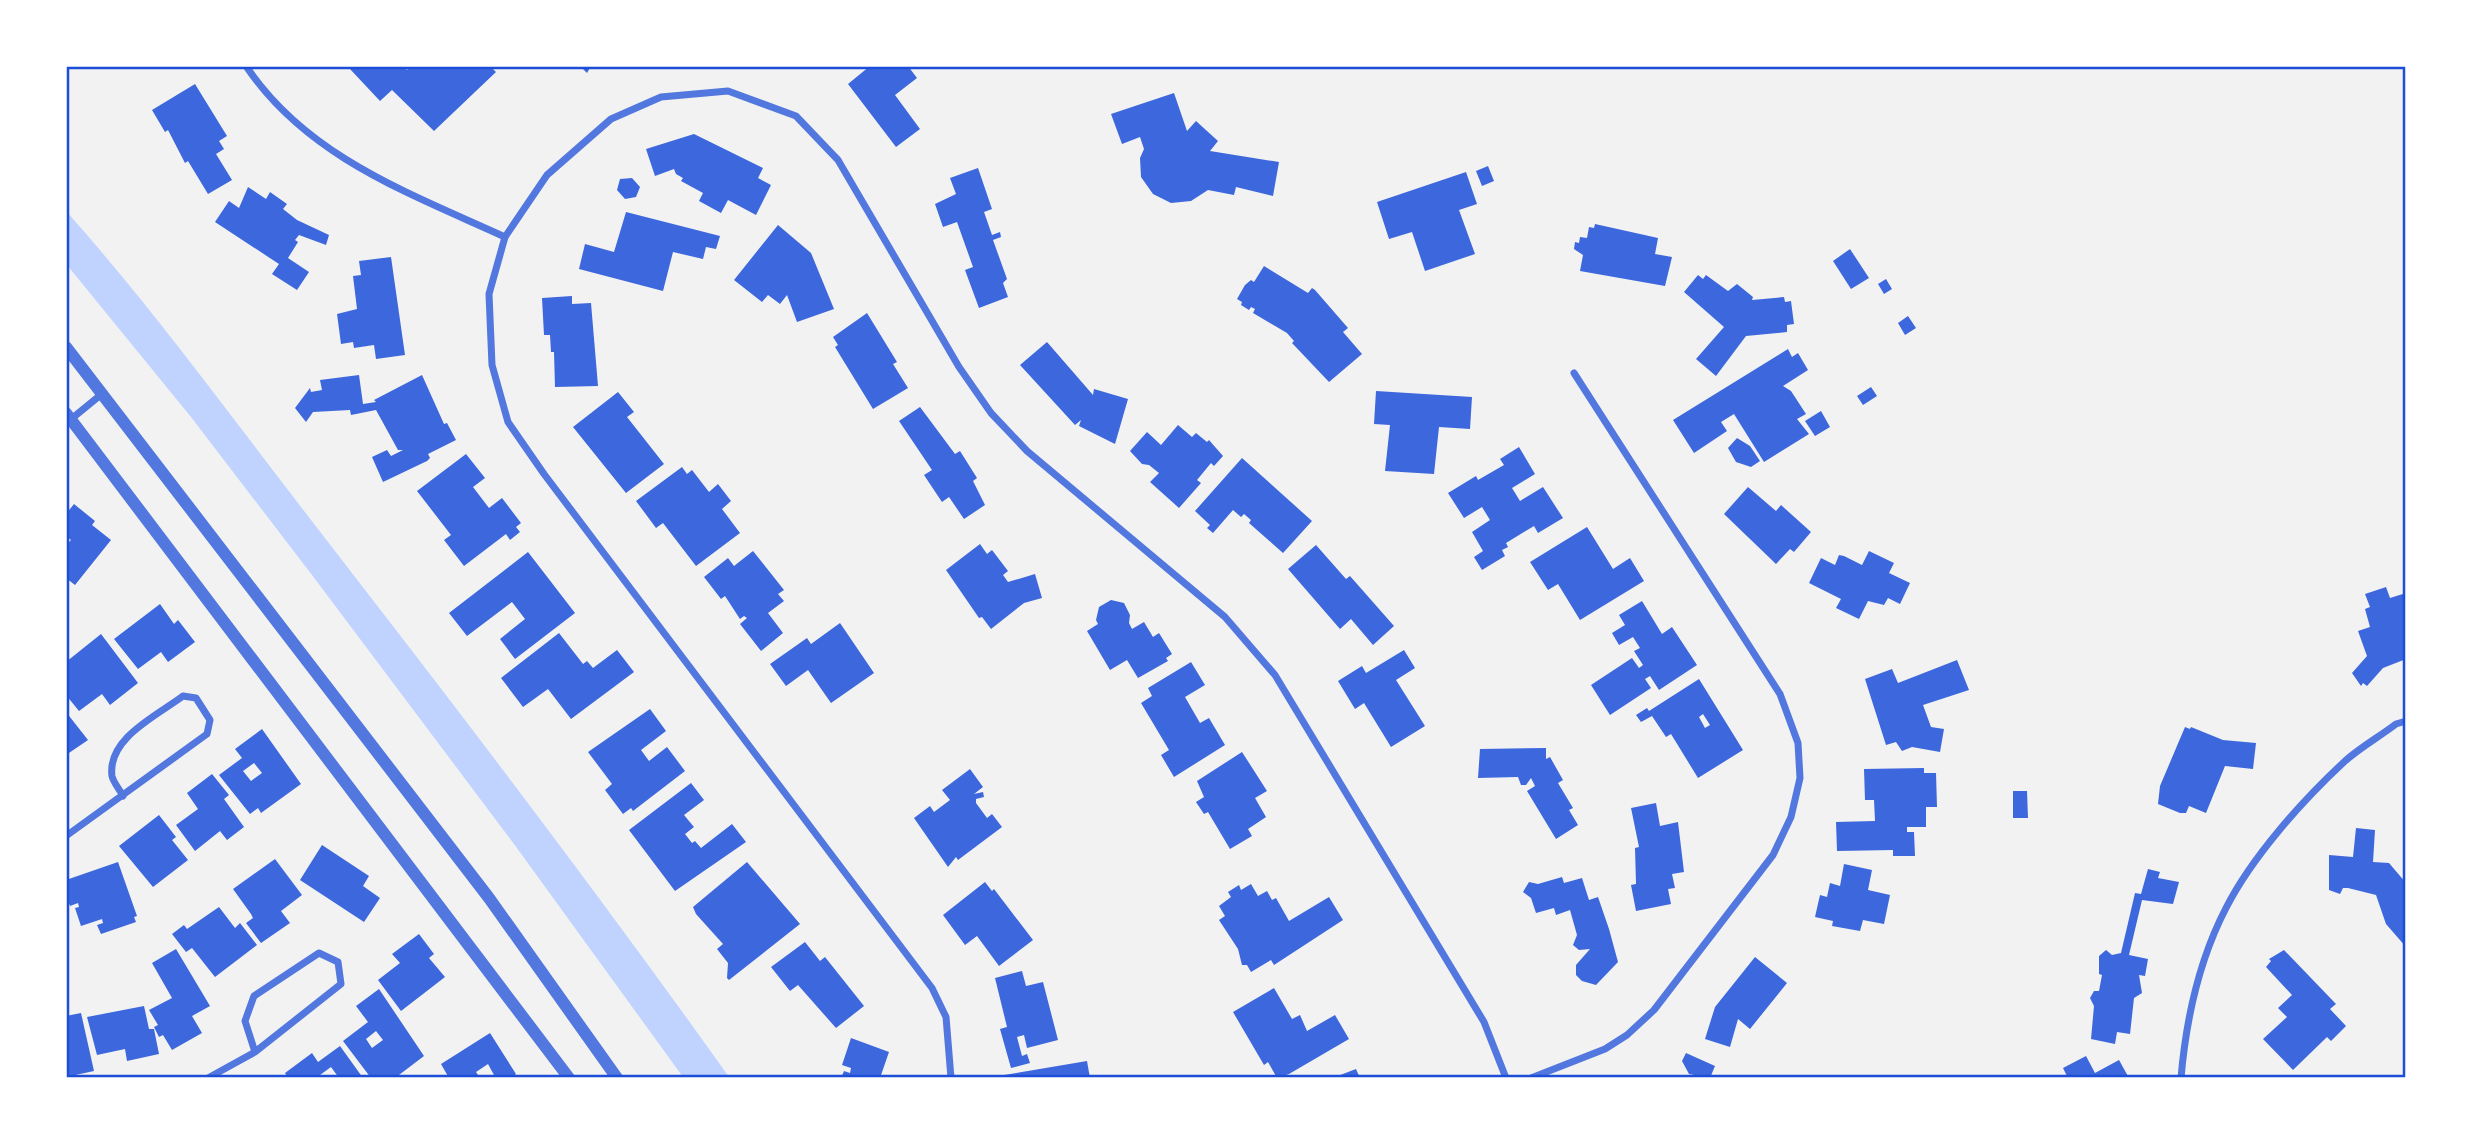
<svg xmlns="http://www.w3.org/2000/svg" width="2472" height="1144" font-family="Jost,sans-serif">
  <rect width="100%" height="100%" fill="#f2f2f2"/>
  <!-- water -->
  <path fill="#bfd3fe" d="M66 211C156 312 235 422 318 529 458 710 597 891 729 1077H683L514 844 312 575 191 417 67 265Z"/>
  <!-- building -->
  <g fill="#3d67dc" fill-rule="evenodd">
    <polygon points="352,66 403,66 407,70 410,66 490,66 496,72 434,131 392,90 380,101 350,69"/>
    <polygon points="580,66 591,66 587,73"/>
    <polygon points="870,66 908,66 917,78 895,95 920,129 896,147 848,84"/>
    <polygon points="195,84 227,136 219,141 224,149 216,154 232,180 208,194 188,161 185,163 168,130 165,132 152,110"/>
    <polygon points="1174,93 1187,131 1196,121 1218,141 1210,151 1279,162 1273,196 1236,187 1234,195 1208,190 1191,201 1171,203 1153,194 1141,177 1140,158 1144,149 1140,137 1122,144 1111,114"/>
    <polygon points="694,134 763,168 758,178 771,185 756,215 728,200 721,213 699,201 703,193 681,181 683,178 676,174 674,169 655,176 646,149"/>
    <polygon points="1488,166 1494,181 1482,186 1476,171"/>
    <polygon points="978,168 992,209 984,212 992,235 1000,232 1001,237 993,240 1007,279 1003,283 1008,297 979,308 965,270 973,267 957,222 943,227 935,204 956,194 950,178"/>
    <polygon points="1466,172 1477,204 1459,210 1475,254 1425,271 1412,232 1389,239 1377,202"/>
    <polygon points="632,178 640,187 636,197 625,199 617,190 620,179"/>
    <polygon points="248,187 266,199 270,192 287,204 283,209 297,220 329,235 326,245 299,235 295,240 298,242 288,258 309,272 297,290 272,274 279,264 215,222 229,201 239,208"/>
    <polygon points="626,212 720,236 716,249 706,247 703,259 673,252 663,291 579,269 585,244 614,252"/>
    <polygon points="1595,224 1658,238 1655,254 1672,257 1665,286 1580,271 1583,255 1574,249 1575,242 1579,243 1580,237 1587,238 1589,227 1594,228"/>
    <polygon points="778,225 811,253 834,309 797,322 787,295 780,304 768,295 762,302 734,280"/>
    <polygon points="1850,249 1869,278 1851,289 1833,261"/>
    <polygon points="391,257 405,355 376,359 374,345 354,348 353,342 341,344 337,314 357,309 353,276 361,275 359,261"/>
    <polygon points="1264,266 1308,293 1312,288 1315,290 1348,328 1343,332 1362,354 1329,382 1292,343 1294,341 1287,333 1253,313 1255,309 1251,307 1249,310 1241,305 1242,302 1237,299 1245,285 1251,280 1254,282"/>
    <polygon points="1698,275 1703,279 1706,275 1728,291 1737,284 1753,297 1752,300 1784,297 1785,302 1791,301 1794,324 1787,325 1787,332 1746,336 1716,376 1696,359 1724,327 1684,292"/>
    <polygon points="1886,279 1892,289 1884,294 1878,284"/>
    <polygon points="572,296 572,304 591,303 598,386 555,387 554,352 551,352 550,335 544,335 542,298"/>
    <polygon points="867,313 897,362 893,364 908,388 873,409 835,347 838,345 833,337"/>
    <polygon points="1908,316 1916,328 1905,335 1898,323"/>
    <polygon points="1047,342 1093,395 1094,389 1128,399 1115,444 1079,426 1081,420 1075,425 1020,365"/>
    <polygon points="1788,349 1792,357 1798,353 1808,370 1783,386 1791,391 1806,414 1797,419 1809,434 1764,462 1734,414 1721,422 1727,431 1694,453 1673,420"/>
    <polygon points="359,375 363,404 376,402 374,400 422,375 444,424 447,423 456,440 428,454 430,458 427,461 383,482 372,457 387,450 391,456 403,450 398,450 376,410 351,415 350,410 313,412 306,422 295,408 310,388 311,392 322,390 320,380"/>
    <polygon points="1871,387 1877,396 1863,405 1857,396"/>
    <polygon points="1376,391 1472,397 1470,429 1439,427 1434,474 1385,471 1390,425 1374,424"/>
    <polygon points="618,392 634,412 627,417 664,464 626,493 573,427"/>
    <polygon points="920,407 955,454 960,451 977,478 973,481 985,505 964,519 949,497 942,502 924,475 932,470 899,421"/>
    <polygon points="1821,411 1830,427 1815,436 1805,421"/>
    <polygon points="1178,425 1192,437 1196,433 1207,442 1209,440 1223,456 1214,466 1211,463 1197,480 1201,483 1179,508 1150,482 1159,473 1149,465 1142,464 1130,451 1147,432 1161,445"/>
    <polygon points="1737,438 1750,446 1760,461 1751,467 1736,462 1728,448"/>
    <polygon points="1519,447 1535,474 1512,488 1520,501 1543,487 1563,518 1538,533 1534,526 1506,543 1508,547 1502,550 1505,556 1482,570 1474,557 1483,551 1472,532 1490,520 1482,507 1464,518 1448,493 1476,476 1478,480 1504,465 1500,459"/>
    <polygon points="466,454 485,478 473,487 489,508 502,498 521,523 516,527 520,532 510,540 506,534 464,566 444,540 451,535 417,491"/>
    <polygon points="1242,458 1312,521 1283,553 1249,523 1251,520 1244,514 1241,517 1233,510 1213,533 1207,528 1210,525 1195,511"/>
    <polygon points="682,467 687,474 692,470 709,492 718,484 731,501 722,509 740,533 696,566 663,523 656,528 636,501"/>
    <polygon points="1748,487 1776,511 1781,505 1811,532 1794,552 1790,549 1776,564 1724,514"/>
    <polygon points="74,504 95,521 92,525 111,540 75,585 66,578 66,545 71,540 66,536 66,514"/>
    <polygon points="1587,527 1613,569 1630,558 1644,581 1580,620 1558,584 1548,590 1530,562"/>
    <polygon points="980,544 987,554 992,550 1008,571 1003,575 1008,582 1035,574 1042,598 1024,603 991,629 982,617 979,618 946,570"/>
    <polygon points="1316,545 1346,579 1350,576 1394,626 1373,645 1351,619 1340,629 1288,569"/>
    <polygon points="753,551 784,590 778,594 784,601 768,613 783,633 761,651 740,624 747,618 744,616 740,619 725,596 721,599 704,577 728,558 734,566"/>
    <polygon points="1869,551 1894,563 1889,573 1910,583 1900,604 1888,598 1884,605 1868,601 1859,619 1836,608 1841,599 1809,583 1821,558 1835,565 1839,555 1844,556 1862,565"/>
    <polygon points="528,552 575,613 515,659 500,639 525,619 512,602 467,636 449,613"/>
    <polygon points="2386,587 2390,598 2406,593 2406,659 2383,668 2367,686 2363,683 2361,686 2352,673 2367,656 2358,631 2370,627 2365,609 2370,607 2365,594"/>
    <polygon points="1111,600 1124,603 1130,615 1129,623 1132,629 1144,622 1153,637 1159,633 1172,654 1166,658 1168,661 1138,678 1127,660 1110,670 1087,631 1098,624 1096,620 1099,607"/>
    <polygon points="1642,601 1662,634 1672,627 1697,665 1659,690 1650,676 1645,679 1651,688 1610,715 1591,685 1632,658 1639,668 1643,665 1634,651 1640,648 1633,637 1619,645 1612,633 1625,625 1619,615"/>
    <polygon points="160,604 174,624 178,620 195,642 168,662 161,652 138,669 114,639"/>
    <polygon points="840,623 874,673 831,703 808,670 786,686 770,664 807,638 811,644"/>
    <polygon points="559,633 583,664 587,661 593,668 617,650 634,672 571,719 548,689 523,707 501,678"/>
    <polygon points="101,634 138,683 110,705 102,694 79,711 66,695 66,662"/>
    <polygon points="1404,650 1415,668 1396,680 1425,726 1391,747 1364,703 1355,709 1338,681 1362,666 1366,673"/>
    <polygon points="1957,660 1969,690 1923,705 1931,727 1944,729 1940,752 1912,747 1902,751 1896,742 1886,745 1865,679 1892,669 1898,683"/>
    <polygon points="1191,662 1205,685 1185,697 1200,723 1209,718 1225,745 1174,777 1161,755 1169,750 1141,703 1152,696 1148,688"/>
    <path d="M1699 679 1743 750 1698 778 1671 734 1666 737 1652 716 1641 722 1636 715 1647 708 1649 711ZM1703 714 1710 725 1705 728 1699 717Z"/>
    <polygon points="650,709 666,731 641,750 649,761 667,747 685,771 633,811 631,808 623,814 605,790 612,784 588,752"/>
    <polygon points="66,712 88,740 66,755"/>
    <polygon points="2185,727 2190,729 2191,727 2223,740 2256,743 2253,769 2225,766 2206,813 2189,806 2186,813 2180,813 2158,804 2160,786"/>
    <path d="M262 729 301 784 261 813 258 808 250 814 219 775 242 758 235 749ZM254 763 262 773 251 781 243 771Z"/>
    <polygon points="1546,748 1546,759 1550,757 1563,780 1558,783 1573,808 1569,810 1578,825 1556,839 1527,791 1535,786 1531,778 1526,785 1521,785 1518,777 1478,778 1480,749"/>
    <polygon points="1242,752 1267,791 1255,798 1266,817 1248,829 1252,836 1230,849 1208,812 1204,814 1196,802 1204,797 1197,781"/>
    <polygon points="1924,768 1924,773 1936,773 1937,807 1926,807 1926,827 1907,827 1907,832 1914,832 1915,856 1893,856 1893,850 1837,851 1836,822 1875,821 1874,800 1865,800 1864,769"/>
    <polygon points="970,769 983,787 974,794 983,792 984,797 976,799 976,803 987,818 992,814 1002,827 958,860 956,857 948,867 914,818 930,806 934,812 950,800 942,790"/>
    <polygon points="212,774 229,795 224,799 244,827 227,840 220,831 195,851 176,825 198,809 187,793"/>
    <polygon points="691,783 704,800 684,815 694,827 685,834 692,843 695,841 701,848 732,824 746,842 675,891 629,830"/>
    <polygon points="2013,791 2027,791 2028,818 2013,818"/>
    <polygon points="1656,803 1660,826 1678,822 1684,872 1672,874 1675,888 1668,889 1671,904 1636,911 1631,885 1636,884 1635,848 1639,847 1631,808"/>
    <polygon points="159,815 176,837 172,840 188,860 153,887 119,846"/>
    <polygon points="2356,828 2375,830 2373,862 2389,863 2406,883 2406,947 2386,924 2376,895 2348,888 2343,888 2340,894 2329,890 2329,855 2353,857"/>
    <polygon points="322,845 369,876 363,886 380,898 364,922 300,880"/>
    <polygon points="275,859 302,895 281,911 290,923 261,943 246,923 253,918 251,914 233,889"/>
    <polygon points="118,862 137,916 134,917 136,922 101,934 97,925 103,923 102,919 81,926 75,908 79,907 78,903 70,906 66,896 66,880"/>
    <polygon points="747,862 800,924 729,980 727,978 728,963 717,949 723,944 696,914 693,907"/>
    <polygon points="1844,864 1872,870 1868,890 1890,895 1884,924 1863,920 1860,931 1832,926 1833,921 1815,917 1820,895 1827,897 1830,883 1840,886"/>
    <polygon points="2148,869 2160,872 2158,878 2179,882 2173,904 2142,900 2129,955 2148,959 2145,976 2139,975 2142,993 2134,998 2130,1034 2117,1032 2115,1044 2091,1039 2094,1006 2090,998 2094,991 2099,991 2102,975 2099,974 2099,956 2106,950 2112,955 2121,953 2135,893 2141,894"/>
    <polygon points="1562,877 1564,883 1582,878 1589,900 1598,897 1609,929 1618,962 1596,985 1582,981 1576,975 1576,965 1590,949 1579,950 1573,945 1577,935 1570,910 1556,915 1554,908 1536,913 1531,898 1523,892 1529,882 1538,884"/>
    <polygon points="985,882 992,891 994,889 1033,940 999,966 977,936 965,945 943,915"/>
    <polygon points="1251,884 1258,896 1267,891 1272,900 1276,898 1289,921 1329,897 1343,920 1274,965 1271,960 1251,972 1247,965 1242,965 1238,949 1219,920 1225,916 1219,906 1231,897 1228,892 1239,885 1241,890"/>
    <polygon points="219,907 235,928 240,923 257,945 215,977 192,948 186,952 172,934 184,925 187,929"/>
    <polygon points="419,934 434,954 429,958 445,977 401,1011 378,980 400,963 392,954"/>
    <polygon points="805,942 820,961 825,957 864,1006 836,1028 798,985 790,991 771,967"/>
    <polygon points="176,949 210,1006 192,1016 202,1033 172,1050 163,1035 159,1037 154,1027 158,1025 149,1010 172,998 152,963"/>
    <polygon points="2284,950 2336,1004 2330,1009 2346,1026 2331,1041 2327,1037 2293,1070 2263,1039 2287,1017 2278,1008 2292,995 2266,967 2271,961 2269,959"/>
    <polygon points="1755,957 1787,983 1750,1029 1738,1019 1730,1047 1705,1039 1715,1007"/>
    <polygon points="1022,971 1026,986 1043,982 1058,1040 1027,1048 1024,1035 1017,1037 1022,1056 1027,1054 1030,1063 1011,1068 1000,1029 1007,1027 995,978"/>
    <polygon points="1274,988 1292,1019 1300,1015 1307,1031 1335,1015 1349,1039 1289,1074 1277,1078 1268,1062 1264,1065 1233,1012"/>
    <path d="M379 989 424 1056 395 1078H371L343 1041 368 1022 356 1006ZM376 1031 383 1040 372 1048 366 1039Z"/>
    <polygon points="144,1006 149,1029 154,1029 159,1054 127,1061 125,1049 97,1055 87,1017"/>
    <polygon points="81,1013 94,1071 66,1077 66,1016"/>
    <polygon points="490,1033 516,1074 511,1078 490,1078 494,1075 488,1064 476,1072 480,1078 449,1078 441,1064"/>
    <polygon points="851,1038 889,1052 880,1078 841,1078 844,1071 850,1073 851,1068 842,1065"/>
    <polygon points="340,1046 363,1078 339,1078 331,1067 320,1075 322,1078 288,1078 285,1073 312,1053 318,1062"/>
    <polygon points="1686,1053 1715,1066 1710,1078 1689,1074 1682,1061"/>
    <polygon points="2086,1056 2095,1073 2119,1060 2129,1078 2068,1078 2063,1068"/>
    <polygon points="1087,1061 1090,1078 1004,1078 1004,1075"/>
    <polygon points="1356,1069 1360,1078 1335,1078 1335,1077"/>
  </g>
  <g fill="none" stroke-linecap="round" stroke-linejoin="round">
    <!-- minor -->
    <g stroke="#5277de" stroke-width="7">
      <path d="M246 66C307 157 409 193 505 237"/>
      <polyline points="70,420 103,393"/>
      <path d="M66 836 207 734 210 720 196 698 183 696C158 715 107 738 112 776 113 782 120 790 123 796"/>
      <polyline points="208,1078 255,1052 341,984 338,962 319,953 254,996 245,1021 255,1052"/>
      <polyline points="951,1078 946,1017 932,988 544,474 508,422 492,365 489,294 505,237 547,175 611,119 661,97 728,91 796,116 838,160 959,367 991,413 1027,451 1225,617 1275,675 1484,1022 1506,1078"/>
      <polyline points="1531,1078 1605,1049 1627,1035 1654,1010 1773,855 1791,817 1800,778 1798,743 1780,694 1574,373"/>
      <path d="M2181 1078C2186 1020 2199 960 2226 908 2252 857 2302 801 2344 762 2359 748 2379 737 2396 724L2406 721"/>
    </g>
    <!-- tertiary -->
    <g stroke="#5277de" stroke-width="12">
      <polyline points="66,347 489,898 617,1078"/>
      <polyline points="66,413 569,1078"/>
    </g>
  </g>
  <!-- border -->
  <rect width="2472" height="1144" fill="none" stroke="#ffffff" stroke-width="136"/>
  <rect x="68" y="68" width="2336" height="1008" fill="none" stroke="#1d4ed8" stroke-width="2.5"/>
</svg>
